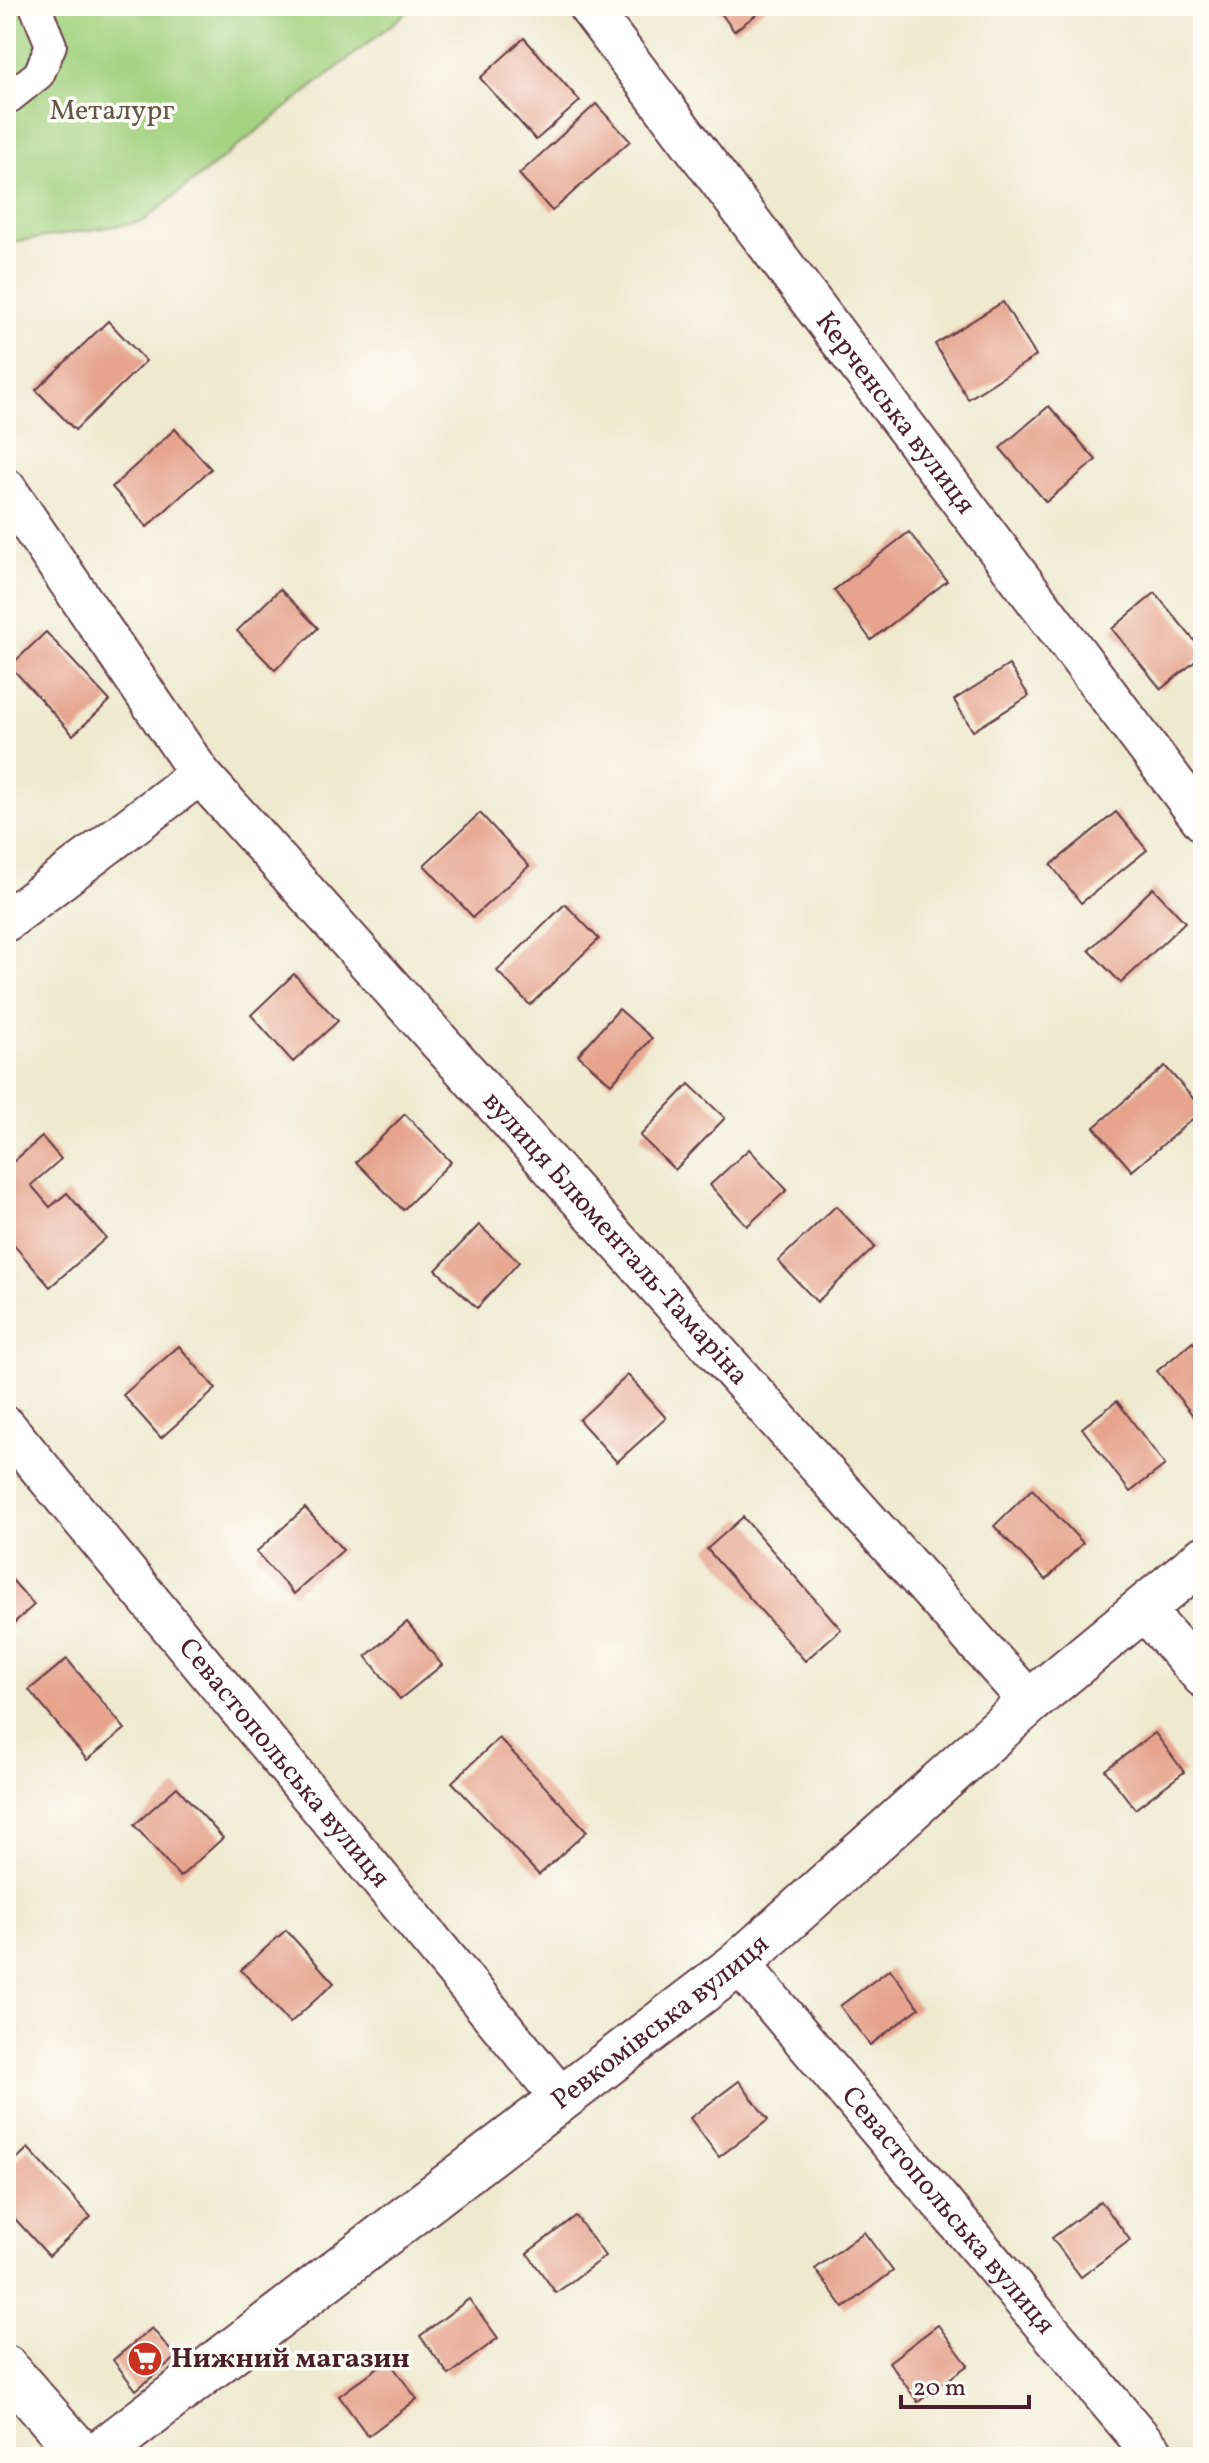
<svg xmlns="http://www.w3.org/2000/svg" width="1209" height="2463" font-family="Vollkorn,serif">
  <rect width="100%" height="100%" fill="#fdfcf7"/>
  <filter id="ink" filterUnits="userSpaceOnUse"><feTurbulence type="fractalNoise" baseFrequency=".0125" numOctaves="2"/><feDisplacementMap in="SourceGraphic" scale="16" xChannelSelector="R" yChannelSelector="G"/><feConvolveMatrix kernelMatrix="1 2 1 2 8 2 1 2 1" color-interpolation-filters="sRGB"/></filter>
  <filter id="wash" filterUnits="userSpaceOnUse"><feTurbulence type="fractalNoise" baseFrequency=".006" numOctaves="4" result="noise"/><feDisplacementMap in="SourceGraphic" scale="32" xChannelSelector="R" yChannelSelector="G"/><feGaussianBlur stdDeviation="1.8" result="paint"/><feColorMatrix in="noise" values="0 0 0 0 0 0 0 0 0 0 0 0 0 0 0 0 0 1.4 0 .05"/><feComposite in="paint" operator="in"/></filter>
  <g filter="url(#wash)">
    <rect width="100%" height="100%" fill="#efe9cf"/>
    <!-- green -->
    <polygon fill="#a4d381" stroke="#777956" stroke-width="2" points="6,6 415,6 142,222 6,243"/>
    <g id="blocks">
      <!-- building -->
      <g fill="#e6a48e">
        <polygon points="716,6 768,6 734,31"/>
        <polygon points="524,38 580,101 536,140 480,78"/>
        <polygon points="596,104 630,141 552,211 519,174"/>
        <polygon points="1003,302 1036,356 968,399 935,344"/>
        <polygon points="108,321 146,361 75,430 36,390"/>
        <polygon points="1049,406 1096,460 1046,502 1000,448"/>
        <polygon points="175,429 211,469 147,527 112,487"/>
        <polygon points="909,532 947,581 871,640 834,590"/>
        <polygon points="280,589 318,628 275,670 237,631"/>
        <polygon points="1155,593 1203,651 1203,655 1161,689 1112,629"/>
        <polygon points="46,632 110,701 73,735 10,666"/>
        <polygon points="1009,665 1029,696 973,731 954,700"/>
        <polygon points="1116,812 1147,850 1081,903 1051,865"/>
        <polygon points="480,813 529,866 473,917 424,865"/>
        <polygon points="1153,888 1185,922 1121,983 1089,950"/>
        <polygon points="565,904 599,939 530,1005 497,971"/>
        <polygon points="294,974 338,1021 293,1062 251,1015"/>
        <polygon points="619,1009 652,1038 611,1084 578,1055"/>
        <polygon points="1165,1066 1203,1110 1132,1171 1094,1127"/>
        <polygon points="689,1084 725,1118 675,1170 640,1136"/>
        <polygon points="405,1114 451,1162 403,1210 356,1162"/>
        <polygon points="42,1137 61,1159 31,1185 50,1207 67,1193 106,1238 50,1287 6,1236 6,1168"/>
        <polygon points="749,1149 787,1190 747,1226 710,1185"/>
        <polygon points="836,1206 875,1247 817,1302 778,1261"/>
        <polygon points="479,1225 519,1262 477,1308 436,1270"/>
        <polygon points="1193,1342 1203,1354 1203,1428 1157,1371"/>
        <polygon points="179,1346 216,1389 161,1438 123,1395"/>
        <polygon points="628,1375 666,1418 617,1462 579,1420"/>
        <polygon points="1117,1401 1165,1465 1130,1492 1082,1428"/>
        <polygon points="1032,1489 1083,1543 1046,1580 994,1526"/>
        <polygon points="305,1508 343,1550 294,1594 256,1552"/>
        <polygon points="743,1517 841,1629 805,1661 707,1549"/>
        <polygon points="6,1573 34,1605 6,1630"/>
        <polygon points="407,1622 442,1665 400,1699 366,1656"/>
        <polygon points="67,1659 125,1729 87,1760 29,1690"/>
        <polygon points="1155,1733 1184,1772 1135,1809 1105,1770"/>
        <polygon points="499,1738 587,1831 539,1875 452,1782"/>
        <polygon points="177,1787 223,1838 180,1877 134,1825"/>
        <polygon points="286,1930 334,1983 290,2023 241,1970"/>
        <polygon points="890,1969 919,2008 870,2045 840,2006"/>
        <polygon points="739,2081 768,2120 719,2157 690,2118"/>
        <polygon points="28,2148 91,2217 49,2256 6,2209 6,2169"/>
        <polygon points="1101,2201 1130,2240 1081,2277 1052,2238"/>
        <polygon points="576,2216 605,2256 556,2293 527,2253"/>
        <polygon points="864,2232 893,2271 844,2308 815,2269"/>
        <polygon points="469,2299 498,2338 449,2375 420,2336"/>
        <polygon points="938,2325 968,2365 918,2402 889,2362"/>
        <polygon points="152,2328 176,2357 136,2390 113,2360"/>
        <polygon points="388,2360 417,2399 368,2436 339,2396"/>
      </g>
    </g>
  </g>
  <g filter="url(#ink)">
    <use href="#blocks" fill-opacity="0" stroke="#633d44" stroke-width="2"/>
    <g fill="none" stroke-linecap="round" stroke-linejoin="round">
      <defs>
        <polyline id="pedestrian" points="6,97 10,97 39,74 51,45 35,6"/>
        <g id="minor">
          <path id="s1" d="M588 6 1203 821"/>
          <path id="s2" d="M6 489 200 774 1030 1702"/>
          <polyline points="6,921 200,774"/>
          <path id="s3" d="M6 1427 562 2099"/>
          <polyline points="1143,1609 1203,1677"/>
          <path id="s4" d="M739 1963 1156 2457"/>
        </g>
        <g id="tertiary">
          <polyline points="6,2368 84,2457"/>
          <path id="s5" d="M94 2457 739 1963 1030 1702 1203 1559"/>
        </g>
      </defs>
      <!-- pedestrian casing -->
      <use href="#pedestrian" stroke="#633d44" stroke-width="34"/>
      <!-- minor casing -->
      <use href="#minor" stroke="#633d44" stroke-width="44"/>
      <!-- tertiary casing -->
      <use href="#tertiary" stroke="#633d44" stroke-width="48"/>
      <!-- pedestrian -->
      <use href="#pedestrian" stroke="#fff" stroke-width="30"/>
      <!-- minor -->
      <use href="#minor" stroke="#fff" stroke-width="40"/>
      <!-- tertiary -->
      <use href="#tertiary" stroke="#fff" stroke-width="44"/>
    </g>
  </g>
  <!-- icons -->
  <defs>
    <symbol id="supermarket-disc" viewBox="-11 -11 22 22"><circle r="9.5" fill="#c8321e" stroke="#fdfcf7"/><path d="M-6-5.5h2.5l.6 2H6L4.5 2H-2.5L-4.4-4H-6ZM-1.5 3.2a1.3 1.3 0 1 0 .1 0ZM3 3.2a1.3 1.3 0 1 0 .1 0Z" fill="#fff"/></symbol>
  </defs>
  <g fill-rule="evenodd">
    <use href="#supermarket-disc" x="125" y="2339" width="40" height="40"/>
  </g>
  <g text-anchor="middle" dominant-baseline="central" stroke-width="7" stroke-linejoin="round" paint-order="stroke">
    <!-- park labels -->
    <g font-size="28" fill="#655545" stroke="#fdfcf7">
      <text x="112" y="111">Металург</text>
    </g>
    <!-- street labels -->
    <g font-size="28" fill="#4a1f2b" stroke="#fdfcf7">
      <text stroke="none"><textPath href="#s1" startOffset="510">Керченська вулиця</textPath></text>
      <text stroke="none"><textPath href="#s2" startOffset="968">вулиця Блюменталь-Тамаріна</textPath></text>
      <text stroke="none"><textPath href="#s3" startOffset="436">Севастопольська вулиця</textPath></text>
      <text stroke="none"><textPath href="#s5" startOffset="714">Ревкомівська вулиця</textPath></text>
      <text stroke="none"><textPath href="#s4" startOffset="324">Севастопольська вулиця</textPath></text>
    </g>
    <!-- poi labels -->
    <g font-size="28" font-weight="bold" fill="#4a1f2b" stroke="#fdfcf7" text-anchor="start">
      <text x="171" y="2359">Нижний магазин</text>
    </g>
  </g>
  <!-- margin -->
  <rect width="1209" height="2463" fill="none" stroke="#fdfcf7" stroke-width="32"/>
  <!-- scale -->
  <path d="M901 2395v12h128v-12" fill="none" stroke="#4a1f2b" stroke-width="4"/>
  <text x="913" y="2395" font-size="24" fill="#4a1f2b" stroke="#fdfcf7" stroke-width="6" paint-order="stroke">20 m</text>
</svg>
